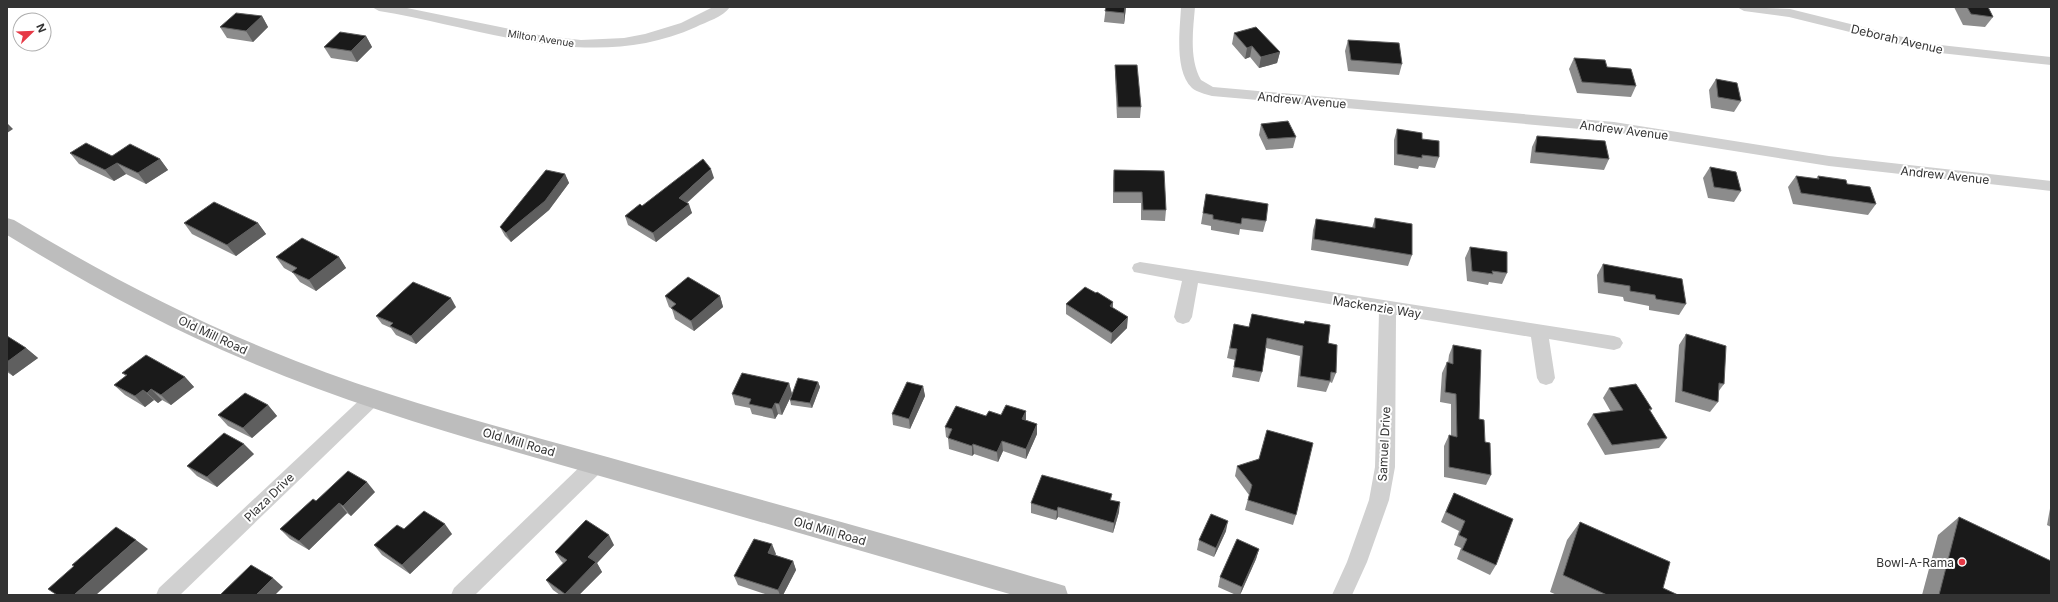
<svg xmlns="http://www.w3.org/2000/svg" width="2058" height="602" font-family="Inter,sans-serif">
  <rect width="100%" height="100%" fill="#fff"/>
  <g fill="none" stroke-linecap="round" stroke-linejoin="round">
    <!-- street -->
    <g fill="#d0d0d0" fill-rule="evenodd">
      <path d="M372 7H402L544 36 581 40 624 38 645 34 681 23 713 7H730C723 17 706 22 696 27 592 74 484 28 379 11Z"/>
      <path d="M1181 7H1195C1193 30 1189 59 1201 80L1213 87 1614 122 1829 156 2051 181V191L1829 166 1614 132 1212 96C1205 94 1197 92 1192 88 1174 71 1180 29 1181 7Z"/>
      <polygon points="1737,7 1790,9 1931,44 2051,57 2051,65 1931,52 1789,17 1744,11"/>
      <polygon points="1140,262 1614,336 1620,338 1623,343 1620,348 1614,350 1549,339 1555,378 1552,383 1546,385 1540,383 1537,378 1531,337 1396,315 1395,467 1389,500 1367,562 1352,595 1332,595 1347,562 1369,500 1375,467 1379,312 1198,283 1192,317 1189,322 1183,324 1177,322 1174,317 1182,281 1134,272 1132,268 1134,264"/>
      <polygon points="372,392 378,394 381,399 378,404 180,595 156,595 159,588 366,394"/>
      <polygon points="596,456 603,458 606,464 603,470 475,595 451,595 454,588 589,458"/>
    </g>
    <!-- secondary -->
    <path fill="#bdbdbd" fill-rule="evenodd" d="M7 218 14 220C95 269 178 313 266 349 388 400 516 431 643 467 780 505 918 543 1055 583L1065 586 1068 595H1013C880 556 747 518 614 480 492 445 368 412 250 362 165 327 85 283 7 235Z"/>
  </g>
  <!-- wall -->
  <g fill="#8c8c8c">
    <polygon points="1106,7 1126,7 1124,24 1104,22"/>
    <polygon points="1954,7 1988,7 1993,17 1985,27 1963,25"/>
    <polygon points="262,16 268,27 253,42 227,38 220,27"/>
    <polygon points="1234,33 1280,52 1277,63 1259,68 1250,57 1245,59 1232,44"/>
    <polygon points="366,36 372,47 357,62 331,58 324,47"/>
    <polygon points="1348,40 1402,64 1399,75 1348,71 1345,51"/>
    <polygon points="1574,58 1607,67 1636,86 1631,97 1577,93 1569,69"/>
    <polygon points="1115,65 1141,107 1140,118 1117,118 1115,76"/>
    <polygon points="1716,79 1741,101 1734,112 1711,108 1709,90"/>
    <polygon points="1261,124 1296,137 1293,148 1266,150 1259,135"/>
    <polygon points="1397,129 1422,139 1439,157 1435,168 1419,166 1418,169 1394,165 1394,140"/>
    <polygon points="1537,136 1609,159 1604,170 1530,163 1532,147"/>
    <polygon points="70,153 160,159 168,170 146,184 126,174 114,181 79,164"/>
    <polygon points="1710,167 1741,191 1734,202 1708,198 1703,178"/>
    <polygon points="1114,170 1166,210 1165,221 1141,220 1141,203 1113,203 1113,181"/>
    <polygon points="565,174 569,183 549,210 511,242 505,236 500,227"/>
    <polygon points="1796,176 1816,179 1818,176 1847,184 1876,204 1868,215 1793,204 1788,187"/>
    <polygon points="714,178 687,203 692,213 656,242 628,225 625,216 642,206"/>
    <polygon points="1206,194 1266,221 1263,232 1240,229 1239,235 1211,230 1211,226 1201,224"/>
    <polygon points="1375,218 1412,255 1408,266 1311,250 1313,230 1316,219 1372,228"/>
    <polygon points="184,223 258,223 266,234 236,256 192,234"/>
    <polygon points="1470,247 1507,273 1502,284 1489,282 1488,285 1467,281 1465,258"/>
    <polygon points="276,257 339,257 346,268 316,291 300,282 293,273 284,268"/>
    <polygon points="1603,264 1686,304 1679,315 1649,310 1649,306 1624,301 1623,297 1598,293 1597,275"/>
    <polygon points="665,296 720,296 723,307 694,331 675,319 672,309 669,307"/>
    <polygon points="1113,302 1113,308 1127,328 1111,344 1066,314 1066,304"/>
    <polygon points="456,307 416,344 396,335 391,328 382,324 376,316"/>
    <polygon points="1252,314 1304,324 1305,321 1328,343 1336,373 1332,383 1330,382 1326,392 1297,387 1300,356 1266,348 1262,372 1259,382 1232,377 1235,360 1227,358 1234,324 1249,327"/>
    <polygon points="1686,334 1724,384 1718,392 1718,402 1710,412 1675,402 1679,345"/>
    <polygon points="7,336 26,348 38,358 13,376 7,372"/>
    <polygon points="1453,345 1479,419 1485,442 1491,475 1486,485 1444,477 1444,446 1449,435 1451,436 1451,404 1440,402 1442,373 1447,362 1448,363 1449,355"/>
    <polygon points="122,373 185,377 194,387 171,405 162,400 158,403 154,400 145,407 125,395 114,385 126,376"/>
    <polygon points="818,382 820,387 812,408 791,405 790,400"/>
    <polygon points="789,383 792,394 782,415 778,414 775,419 752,414 750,408 735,405 732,394"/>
    <polygon points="923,386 925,396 910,429 893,425 892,414"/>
    <polygon points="1609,388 1652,409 1650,411 1667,438 1659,448 1605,455 1587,424 1593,414 1611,412 1603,398"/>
    <polygon points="268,405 277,416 252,438 228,426 218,415"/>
    <polygon points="1026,411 1026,420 1037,424 1037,434 1026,459 1003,451 998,462 974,454 972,456 949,449 948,438 946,437 945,427 986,416 1001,415"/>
    <polygon points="254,454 217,487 197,476 187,466"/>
    <polygon points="1237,466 1296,515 1293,525 1245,510 1249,495 1235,476"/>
    <polygon points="375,492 351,516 347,513 309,550 290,539 280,529 316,501"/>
    <polygon points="1454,493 1496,565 1490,575 1457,559 1461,548 1454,545 1459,531 1441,522 1449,503"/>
    <polygon points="1112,494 1111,500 1119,512 1113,533 1058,517 1056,520 1031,513 1031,503"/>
    <polygon points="2051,503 2051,527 2047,525"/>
    <polygon points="1959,517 2051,595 1922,595 1938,535"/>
    <polygon points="1580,522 1663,588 1678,595 1557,595 1550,592 1567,540"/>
    <polygon points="404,529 452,534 410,574 382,555 374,545"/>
    <polygon points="1226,531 1214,557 1197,550 1199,540"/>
    <polygon points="614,545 597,563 602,572 579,595 560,595 553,590 546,580 563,563 561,561 555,552"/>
    <polygon points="1259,549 1256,559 1240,595 1236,595 1218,587 1220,577"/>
    <polygon points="776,554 775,555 793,561 796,570 783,595 768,595 738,585 734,576"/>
  </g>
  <!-- shaded-wall -->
  <g fill="#5f5f5f">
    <polygon points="1125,7 1126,7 1124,24 1124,13"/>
    <polygon points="262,16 268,27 253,42 246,31"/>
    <polygon points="366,36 372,47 357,62 351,51"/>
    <polygon points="1252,46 1250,57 1245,59 1247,48"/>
    <polygon points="1280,52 1277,63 1259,68 1261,57"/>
    <polygon points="7,123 13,129 7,133"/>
    <polygon points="160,159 168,170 146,184 138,173"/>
    <polygon points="117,163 126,174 114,181 105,170"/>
    <polygon points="711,169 714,178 682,207 679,198"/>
    <polygon points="565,174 569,183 549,210 511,242 506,233"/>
    <polygon points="689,204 692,213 656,242 653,233"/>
    <polygon points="258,223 266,234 236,256 227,245"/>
    <polygon points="339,257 346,268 316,291 309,280"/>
    <polygon points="720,296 723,307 694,331 691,321"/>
    <polygon points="451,298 456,307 416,344 411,336"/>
    <polygon points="1113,302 1112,313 1110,306"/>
    <polygon points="1128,317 1127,328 1111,344 1112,333"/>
    <polygon points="26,348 38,358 13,376 7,370 7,362"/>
    <polygon points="185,377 194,387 171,405 161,395"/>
    <polygon points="818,382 820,387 812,408 810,403"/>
    <polygon points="789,383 792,394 782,415 779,404"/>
    <polygon points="923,386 925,396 910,429 909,419"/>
    <polygon points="151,389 162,400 158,403 147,393"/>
    <polygon points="143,390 154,400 145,407 135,396"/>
    <polygon points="775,403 778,414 775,419 772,409"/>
    <polygon points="268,405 277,416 252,438 243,428"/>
    <polygon points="1026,411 1026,421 1022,419"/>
    <polygon points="1037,424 1037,434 1026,459 1026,449"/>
    <polygon points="1002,441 1003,451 998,462 997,452"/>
    <polygon points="244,444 254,454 217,487 207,477"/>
    <polygon points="973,444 974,454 972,456 972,446"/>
    <polygon points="367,482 375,492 351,516 343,506"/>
    <polygon points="1120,502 1119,512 1113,533 1114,523"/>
    <polygon points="339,503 347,513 309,550 299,541"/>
    <polygon points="1058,507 1058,517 1056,520 1057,511"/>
    <polygon points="1228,521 1226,531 1214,557 1216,548"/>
    <polygon points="445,524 452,534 410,574 402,565"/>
    <polygon points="609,535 614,545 597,563 602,572 579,595 566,595 565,594 588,557"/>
    <polygon points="136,540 148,549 96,595 74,595"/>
    <polygon points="772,544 776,554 771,563 768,553"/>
    <polygon points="1259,549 1256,559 1240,595 1242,587"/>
    <polygon points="793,561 796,570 783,595 780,595 778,590"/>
    <polygon points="273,578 283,587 275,595 256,595"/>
  </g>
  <!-- building -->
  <g fill="#1a1a1a" stroke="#5f5f5f">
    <polygon points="1106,7 1125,7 1124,13 1105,11"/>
    <polygon points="1967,7 1988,7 1993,17 1971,14"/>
    <polygon points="236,13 262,16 246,31 220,27"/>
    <polygon points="1256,27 1280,52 1261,57 1252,46 1247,48 1234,33"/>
    <polygon points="340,32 366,36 351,51 324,47"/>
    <polygon points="1348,40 1399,43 1402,64 1351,60"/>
    <polygon points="1574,58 1605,60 1607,67 1631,69 1636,86 1582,82"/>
    <polygon points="1115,65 1137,65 1141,107 1118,107"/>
    <polygon points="1716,79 1737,83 1741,101 1718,97"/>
    <polygon points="1288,121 1296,137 1268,139 1261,124"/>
    <polygon points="1397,129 1422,133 1422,139 1439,141 1439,157 1422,155 1422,158 1397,154"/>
    <polygon points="1537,136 1605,141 1609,159 1535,152"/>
    <polygon points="86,143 112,156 130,144 160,159 138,173 117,163 105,170 70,153"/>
    <polygon points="703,159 711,169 679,198 689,204 653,233 625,216 640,204 642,206"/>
    <polygon points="1710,167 1736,172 1741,191 1714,187"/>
    <polygon points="546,170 565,174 545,201 506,233 500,227"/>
    <polygon points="1114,170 1164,171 1166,210 1143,210 1142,192 1114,192"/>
    <polygon points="1796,176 1819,179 1818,176 1846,180 1847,184 1870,187 1876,204 1801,193"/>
    <polygon points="1206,194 1268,204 1266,221 1242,218 1241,224 1213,219 1213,215 1203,213"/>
    <polygon points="214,202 258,223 227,245 184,223"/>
    <polygon points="1375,218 1412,224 1412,255 1314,239 1316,219 1375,228"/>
    <polygon points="302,238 339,257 309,280 292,272 297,268 276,257"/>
    <polygon points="1470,247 1507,252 1507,273 1492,271 1493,274 1472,271"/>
    <polygon points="1603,264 1682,279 1686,304 1656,299 1655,295 1630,291 1630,286 1604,282"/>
    <polygon points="688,277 720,296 691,321 671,308 676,304 665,296"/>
    <polygon points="413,282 451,298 411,336 390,326 393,323 376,316"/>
    <polygon points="1085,287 1096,293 1097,292 1113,302 1110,306 1128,317 1112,333 1066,304"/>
    <polygon points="1252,314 1304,324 1305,321 1330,325 1328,343 1337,345 1336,373 1331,372 1330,381 1300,376 1303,346 1267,338 1262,372 1234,367 1237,349 1230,348 1234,324 1249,327"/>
    <polygon points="1686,334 1726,346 1724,384 1719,383 1718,402 1682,391"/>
    <polygon points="7,336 26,348 7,362"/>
    <polygon points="1453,345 1481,350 1479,419 1484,420 1485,442 1490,443 1491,475 1449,467 1449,435 1457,437 1456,394 1445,392 1447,362 1453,364"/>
    <polygon points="146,355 185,377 161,395 151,389 147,393 143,390 135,396 114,385 127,375 122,373"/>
    <polygon points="742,373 789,383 779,404 775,403 772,409 749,404 751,399 732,394"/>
    <polygon points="798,378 818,382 810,403 790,400"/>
    <polygon points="907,382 923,386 909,419 892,414"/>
    <polygon points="1636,384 1652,409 1649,409 1667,438 1612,445 1593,414 1623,410 1609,388"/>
    <polygon points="245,393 268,405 243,428 218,415"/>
    <polygon points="1006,405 1026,411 1022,419 1037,424 1026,449 1002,441 997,452 973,444 972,446 948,438 952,429 945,427 956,406 986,416 989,411 1001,415"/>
    <polygon points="1267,430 1313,443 1296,515 1248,500 1252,485 1237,466 1259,459"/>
    <polygon points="224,433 244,444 207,477 187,466"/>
    <polygon points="348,471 367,482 343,506 339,503 299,541 280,529 313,499 316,501"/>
    <polygon points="1042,475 1112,494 1110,500 1120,502 1114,523 1058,507 1057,511 1031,503"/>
    <polygon points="1454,493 1513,519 1496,565 1462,550 1467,539 1459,535 1465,521 1446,512"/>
    <polygon points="424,511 445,524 402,565 374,545 397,525 404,529"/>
    <polygon points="1211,514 1228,521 1216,548 1199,540"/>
    <polygon points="1959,517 2051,561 2051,595 1939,595"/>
    <polygon points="586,520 609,535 588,557 596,562 565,594 546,580 567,560 555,552"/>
    <polygon points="1580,522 1670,562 1663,588 1678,595 1607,595 1563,575"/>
    <polygon points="116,527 136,540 74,595 57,595 48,589 74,566 72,565"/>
    <polygon points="754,539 772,544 768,553 793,561 778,590 734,576"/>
    <polygon points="1237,539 1259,549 1242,587 1220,577"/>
    <polygon points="251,565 273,578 256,595 220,595"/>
  </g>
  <!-- markers -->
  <circle fill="#e63946" stroke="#fff" stroke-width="1.5" cx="1962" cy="562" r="4"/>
  <g text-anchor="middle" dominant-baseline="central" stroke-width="4" stroke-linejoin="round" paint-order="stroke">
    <!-- far-street labels -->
    <g font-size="10" fill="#333" stroke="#fff">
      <text transform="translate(541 38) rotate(9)">Milton Avenue</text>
    </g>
    <!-- street labels -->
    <g font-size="12" fill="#333" stroke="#fff">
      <text transform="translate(1897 39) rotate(13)">Deborah Avenue</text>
      <text transform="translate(1302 100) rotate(5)">Andrew Avenue</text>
      <text transform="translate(1624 130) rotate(7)">Andrew Avenue</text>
      <text transform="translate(1945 175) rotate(6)">Andrew Avenue</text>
      <text transform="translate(1377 307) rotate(9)">Mackenzie Way</text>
      <text transform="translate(213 335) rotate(25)">Old Mill Road</text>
      <text transform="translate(519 442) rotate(16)">Old Mill Road</text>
      <text transform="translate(1384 444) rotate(-87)">Samuel Drive</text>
      <text transform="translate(269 497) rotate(-44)">Plaza Drive</text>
      <text transform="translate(830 531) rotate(16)">Old Mill Road</text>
    </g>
    <!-- poi labels -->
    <g font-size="12" fill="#333" stroke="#fff" text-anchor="end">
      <text x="1954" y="562">Bowl-A-Rama</text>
    </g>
  </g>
  <!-- border -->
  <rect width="2058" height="602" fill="none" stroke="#333333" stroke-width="16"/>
  <!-- north arrow -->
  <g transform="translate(32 32) rotate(67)"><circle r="19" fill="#ffffff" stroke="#adadad"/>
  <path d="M0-3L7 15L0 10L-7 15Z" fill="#e63946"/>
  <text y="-6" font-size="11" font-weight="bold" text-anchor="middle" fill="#333333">N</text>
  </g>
</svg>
